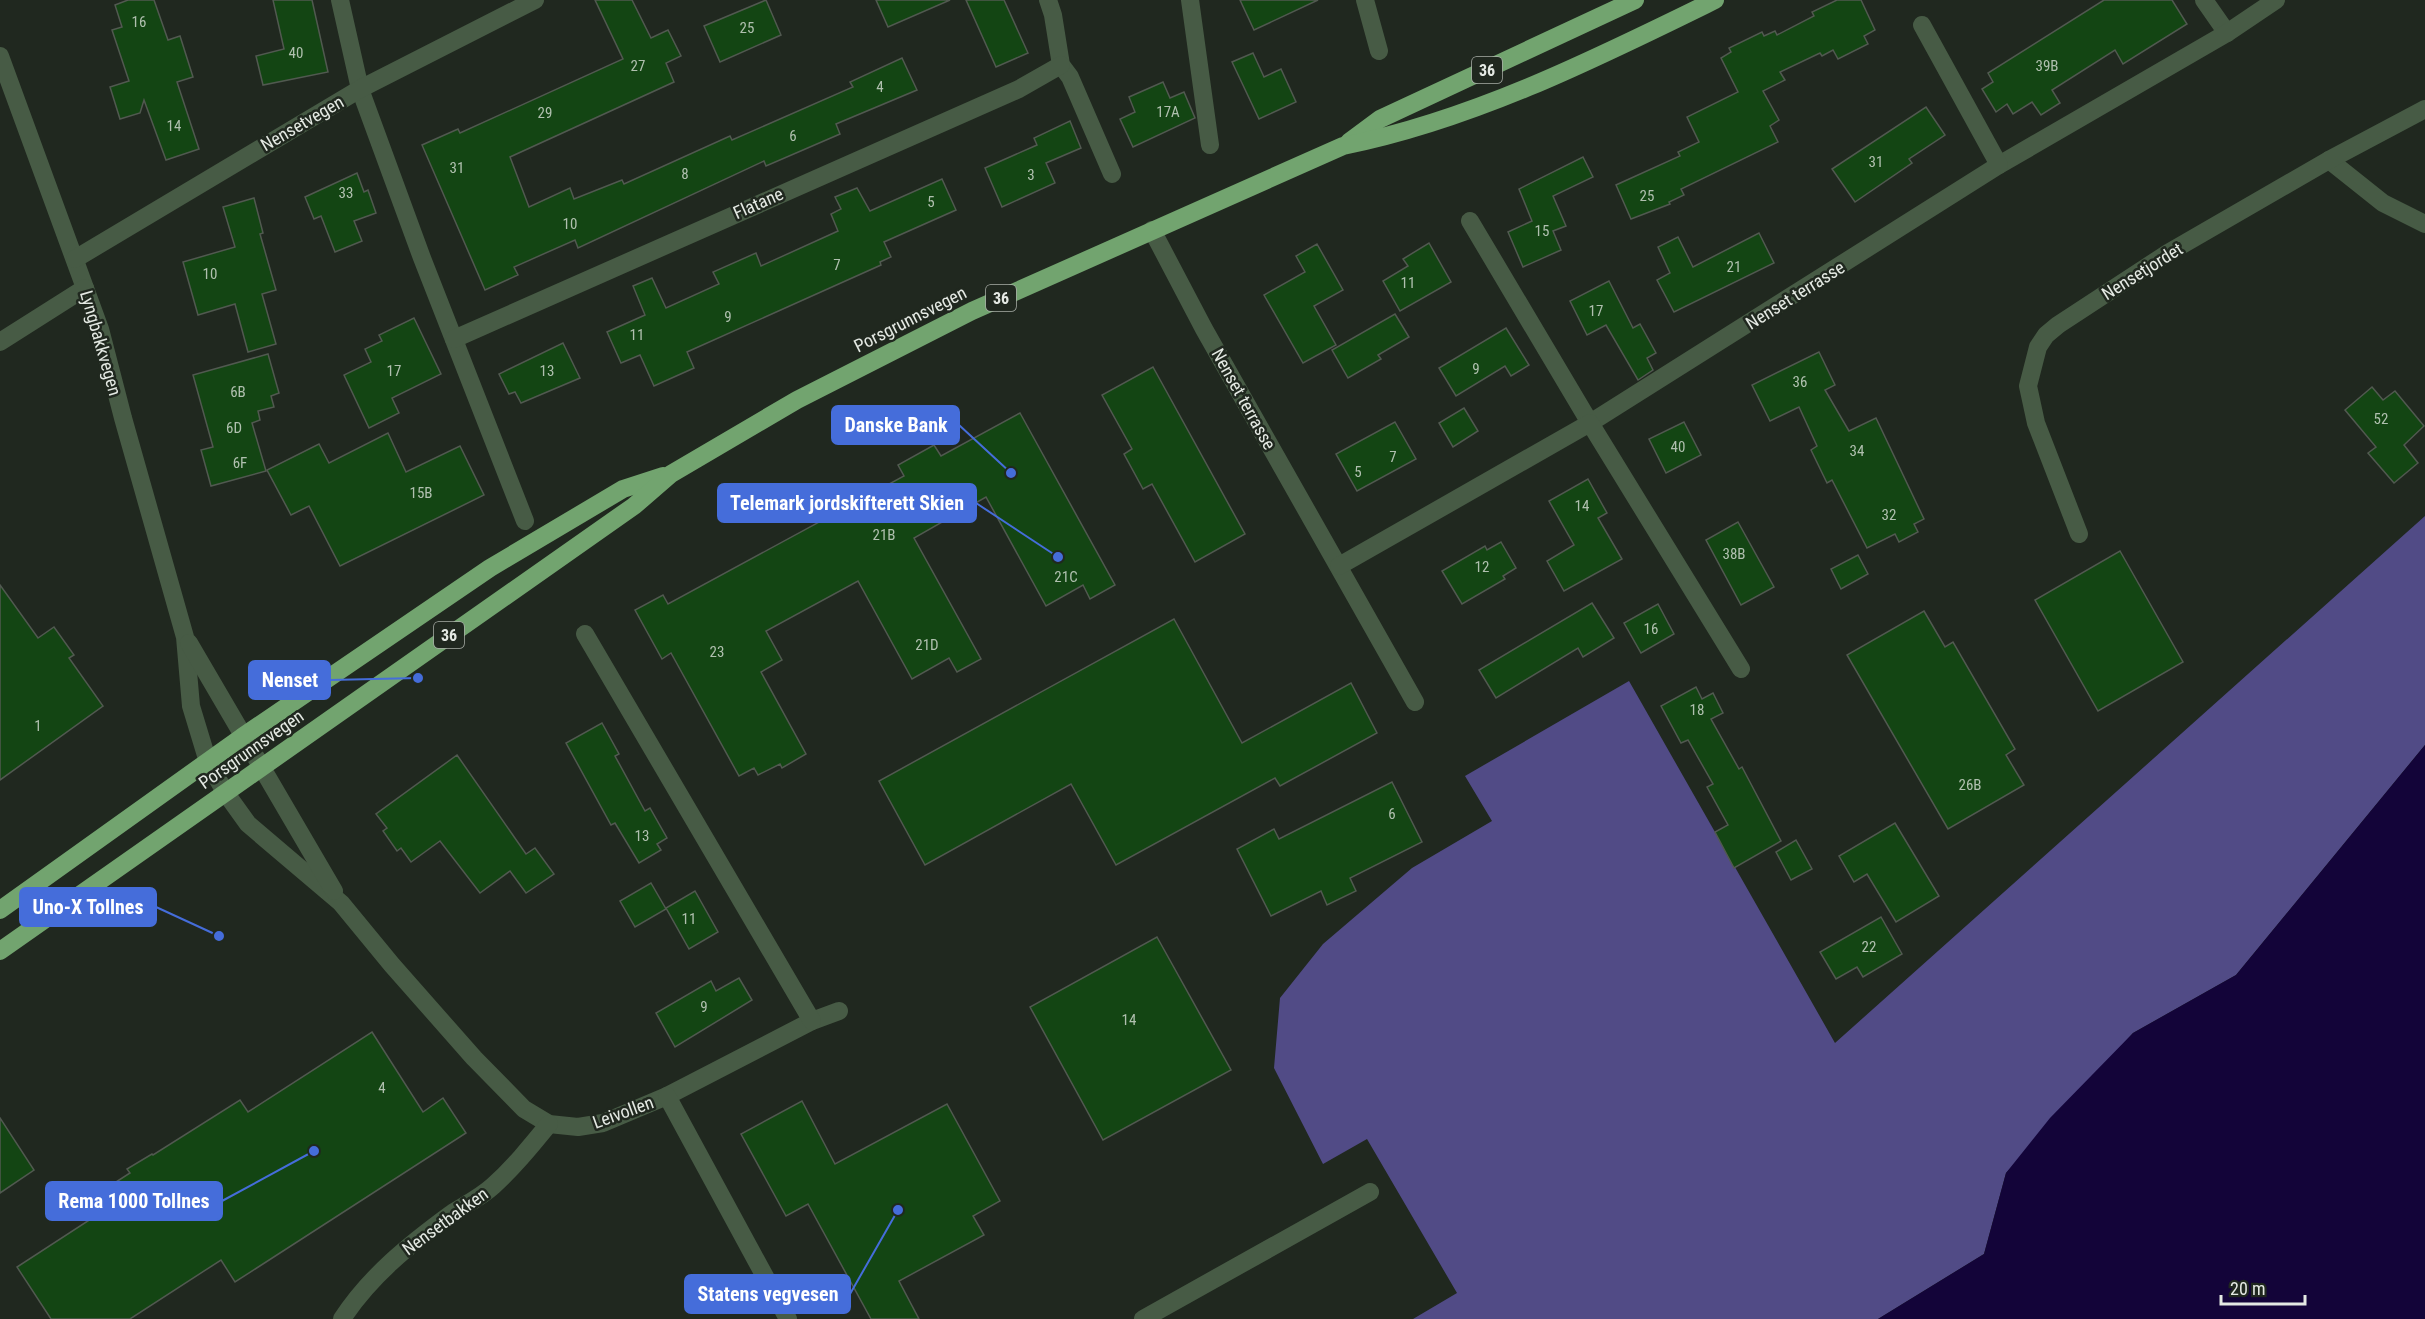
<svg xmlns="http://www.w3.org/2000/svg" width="2425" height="1319" font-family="'Roboto Condensed',sans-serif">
  <rect width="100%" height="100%" fill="#20281f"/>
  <!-- forest -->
  <polygon fill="#514b86" points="2425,516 2425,745 2236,975 2133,1033 2006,1173 1984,1254 1878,1319 1413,1319 1457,1293 1367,1139 1323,1164 1274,1068 1280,998 1323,944 1412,868 1492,821 1465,776 1629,681 1835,1043"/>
  <!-- water -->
  <polygon fill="#130439" points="2425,745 2425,1319 1878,1319 1984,1254 2006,1173 2050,1118 2133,1033 2236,975"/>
  <!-- building -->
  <g fill="#134513" stroke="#515950" stroke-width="1.5">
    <polygon points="128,0 154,0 168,40 180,36 193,77 177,82 199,149 166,160 144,100 140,113 120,119 110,87 129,81 112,30 122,27 115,5"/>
    <polygon points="273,0 312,0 328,72 263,85 256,56 284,49"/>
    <polygon points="595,0 632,0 651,38 668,30 681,56 666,63 674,82 510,157 529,207 570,188 574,199 622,180 624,184 730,136 732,140 853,87 850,82 902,58 917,90 836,124 840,134 766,166 764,161 578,248 575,240 514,267 518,275 485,290 422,145 458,129 460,133 623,59"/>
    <polygon points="766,0 781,35 720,62 704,26"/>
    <polygon points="876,0 950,0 888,27"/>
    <polygon points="966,0 1004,0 1028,53 996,67"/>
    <polygon points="1240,0 1318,0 1254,30"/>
    <polygon points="1837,0 1861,0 1875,30 1864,36 1868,44 1838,59 1833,50 1822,56 1820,53 1780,72 1785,80 1763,91 1779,120 1770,126 1778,142 1681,189 1684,195 1669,202 1670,204 1631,219 1616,185 1680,156 1678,152 1699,142 1687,117 1738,92 1721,58 1731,52 1729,48 1762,32 1764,36 1775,31 1777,35 1814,16 1812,12"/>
    <polygon points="2104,0 2172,0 2187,24 2123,64 2115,50 2052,90 2060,103 2041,115 2032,102 2013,114 2007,104 1996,112 1982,89 1993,82 1988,73"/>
    <polygon points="1253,53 1264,77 1281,69 1296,102 1259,119 1232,62"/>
    <polygon points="1163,82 1170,98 1184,92 1195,118 1133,147 1120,119 1135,112 1129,97"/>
    <polygon points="1926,107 1945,135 1909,159 1912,163 1855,202 1832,169"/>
    <polygon points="1070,121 1081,148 1046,163 1055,183 1002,207 985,168 1037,145 1034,138"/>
    <polygon points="1583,157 1593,177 1553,196 1566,226 1553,231 1561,250 1523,267 1508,232 1532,221 1519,189"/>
    <polygon points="357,173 364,192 368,190 376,213 354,221 362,241 335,252 321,216 314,219 305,197"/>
    <polygon points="942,179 956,210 884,242 891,257 880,262 881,265 687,352 694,368 654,386 640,355 621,363 607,332 645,315 633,286 652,278 666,308 719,284 713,272 756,253 761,266 838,231 831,214 841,209 835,197 857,188 870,211"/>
    <polygon points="254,198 263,233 260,234 276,290 262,294 276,344 248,352 235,304 198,315 183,262 235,247 223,207"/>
    <polygon points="1759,233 1774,263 1674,312 1657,280 1670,273 1658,247 1678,237 1693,267"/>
    <polygon points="1429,243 1451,282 1400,311 1383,281 1408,266 1403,259"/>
    <polygon points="1317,244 1343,290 1314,306 1336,345 1303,363 1264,295 1305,272 1296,256"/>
    <polygon points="1609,281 1633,328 1640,324 1656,353 1647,358 1653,370 1638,380 1606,325 1587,335 1570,301"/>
    <polygon points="1395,314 1409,337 1378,355 1381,359 1348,378 1332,350"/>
    <polygon points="414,318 441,374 392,398 399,413 369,428 344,375 371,362 365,349 382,341 379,335"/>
    <polygon points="1506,328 1529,365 1511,376 1505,366 1456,396 1439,368"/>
    <polygon points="563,343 580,378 521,403 515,392 509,394 499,374"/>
    <polygon points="1819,352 1835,385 1825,390 1849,431 1876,418 1924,519 1914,524 1918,532 1899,542 1895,534 1867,548 1832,480 1827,483 1811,450 1817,446 1799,407 1770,421 1752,385"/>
    <polygon points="268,354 279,393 271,396 274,407 258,411 260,420 252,423 266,471 211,486 201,450 213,447 193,375"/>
    <polygon points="1153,367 1245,534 1195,562 1152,484 1143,489 1124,454 1132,449 1102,395"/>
    <polygon points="2372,387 2383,400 2395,391 2424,426 2404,445 2418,463 2394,483 2368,453 2376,447 2345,410"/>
    <polygon points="1464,408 1478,431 1453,447 1439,423"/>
    <polygon points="1020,413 1115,585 1090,599 1083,585 1046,606 986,497 914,538 981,659 957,672 949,658 912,679 858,581 766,631 782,660 761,672 806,754 782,768 780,764 758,775 754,768 739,776 671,653 662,659 635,610 663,595 668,604 904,476 898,465 934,445 941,456"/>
    <polygon points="1395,422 1416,459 1357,491 1336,454"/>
    <polygon points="1684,422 1701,455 1666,473 1649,439"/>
    <polygon points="388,433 406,472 460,446 484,495 340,566 309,506 291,515 267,470 319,444 329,463"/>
    <polygon points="1588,479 1607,513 1598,518 1622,559 1564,591 1547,561 1574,545 1549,501"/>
    <polygon points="1738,522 1774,587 1741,605 1706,540"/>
    <polygon points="1501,542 1516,568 1503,576 1505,579 1462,604 1442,571 1485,546 1487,550"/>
    <polygon points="2120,551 2183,662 2098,711 2035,600"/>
    <polygon points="1858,555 1868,574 1841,589 1831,569"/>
    <polygon points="0,585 38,638 54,627 74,655 69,658 103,706 0,780"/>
    <polygon points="1592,603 1614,638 1583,657 1578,648 1496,698 1479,670"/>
    <polygon points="1658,604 1674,634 1641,653 1624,623"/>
    <polygon points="1924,611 1945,647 1953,642 2015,749 2006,755 2024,785 1948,829 1847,655"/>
    <polygon points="1174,619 1242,743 1351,683 1377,733 1280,786 1275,778 1116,865 1071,784 925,865 879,781"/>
    <polygon points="1696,687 1702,699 1713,693 1723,713 1711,719 1739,769 1742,767 1781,841 1734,868 1715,832 1728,825 1707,787 1713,784 1688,740 1681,743 1661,706"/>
    <polygon points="602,723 619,754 615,756 645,811 650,808 667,838 657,844 661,850 639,863 615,823 611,825 566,743"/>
    <polygon points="457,755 526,854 535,848 554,874 526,893 510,871 480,893 440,841 411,862 401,848 397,851 383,831 387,828 376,814"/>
    <polygon points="1392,782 1422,842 1350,878 1356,891 1327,905 1321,891 1271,916 1237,849 1274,829 1279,839"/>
    <polygon points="1895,823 1939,896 1896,922 1867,874 1854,882 1839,856"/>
    <polygon points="1796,840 1812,869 1791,880 1776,852"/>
    <polygon points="651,883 666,909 635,927 620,901"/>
    <polygon points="695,891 718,932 689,949 666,908"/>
    <polygon points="1881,917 1902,954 1863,977 1857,967 1836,979 1820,952"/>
    <polygon points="1157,937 1231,1070 1103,1140 1030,1007"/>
    <polygon points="739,978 752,1000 675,1047 656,1013 711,981 716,991"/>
    <polygon points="372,1032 423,1112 443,1098 466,1133 235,1282 221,1260 130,1319 51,1319 17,1267 114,1204 105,1189 130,1173 127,1169 152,1154 153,1155 240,1100 248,1112"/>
    <polygon points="802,1101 835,1164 947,1104 1000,1201 973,1216 984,1235 899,1281 919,1319 871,1319 808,1204 786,1216 741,1134"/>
    <polygon points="0,1118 34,1170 0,1193"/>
  </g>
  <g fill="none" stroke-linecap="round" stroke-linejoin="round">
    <!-- minor -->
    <g stroke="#475b45" stroke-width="18">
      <polyline points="340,0 360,89 422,258 525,521"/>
      <polyline points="1048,0 1053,15 1061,65 1070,77 1112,174"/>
      <polyline points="1190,0 1210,145"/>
      <polyline points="1365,0 1379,51"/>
      <polyline points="2204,0 2227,33"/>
      <polyline points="0,56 100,329 123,418 185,637 191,706 208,762 225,792 248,824 341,903 392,965 474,1058 524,1109 549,1124 578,1127 603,1123 667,1096 812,1021 839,1011"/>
      <polyline points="2329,160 2383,203 2425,224"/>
      <polyline points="1999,165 2227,33 2276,0"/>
      <polyline points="1470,221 1590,423 1999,165 1922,25"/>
      <polyline points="1152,230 1204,329 1415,702"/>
      <polyline points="75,259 360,89 535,0"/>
      <polyline points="454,339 1019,89 1061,65"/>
      <polyline points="0,342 85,288"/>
      <polyline points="2079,534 2036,423 2028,386 2038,347 2046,335 2058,325 2168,253 2329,160 2425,109"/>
      <polyline points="1339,566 1590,423 1741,669"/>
      <polyline points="585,634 812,1021"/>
      <polyline points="189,643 334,891"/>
      <polyline points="667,1096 788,1319"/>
      <path d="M342 1319C370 1276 410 1244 451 1214 465 1205 481 1197 493 1186 514 1167 531 1146 549 1124"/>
      <polyline points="1143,1319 1370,1192"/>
    </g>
    <!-- highway -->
    <g stroke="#72a46f" stroke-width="18">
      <polyline points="1349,142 1380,119 1635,0"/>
      <polyline points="0,910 242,737 490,568 623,489 663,476"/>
      <path d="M0 951 634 506 671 474 797 400 972 311 1343 146C1473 120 1597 58 1715 0"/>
    </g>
  </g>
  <g text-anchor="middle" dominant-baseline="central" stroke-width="5" stroke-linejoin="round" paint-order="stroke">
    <!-- number labels -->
    <g font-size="15" fill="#b0c0af">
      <text x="139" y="22">16</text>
      <text x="747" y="28">25</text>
      <text x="296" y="53">40</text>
      <text x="638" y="66">27</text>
      <text x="2047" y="66">39B</text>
      <text x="880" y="87">4</text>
      <text x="1168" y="112">17A</text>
      <text x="545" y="113">29</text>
      <text x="174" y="126">14</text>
      <text x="793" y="136">6</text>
      <text x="1876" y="162">31</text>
      <text x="457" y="168">31</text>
      <text x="685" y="174">8</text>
      <text x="1031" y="175">3</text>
      <text x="346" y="193">33</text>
      <text x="1647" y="196">25</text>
      <text x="931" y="202">5</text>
      <text x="570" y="224">10</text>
      <text x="1542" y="231">15</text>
      <text x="837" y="265">7</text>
      <text x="1734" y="267">21</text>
      <text x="210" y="274">10</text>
      <text x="1408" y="283">11</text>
      <text x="1596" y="311">17</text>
      <text x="728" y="317">9</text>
      <text x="637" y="335">11</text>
      <text x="1476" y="369">9</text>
      <text x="394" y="371">17</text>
      <text x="547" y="371">13</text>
      <text x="1800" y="382">36</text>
      <text x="238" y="392">6B</text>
      <text x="2381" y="419">52</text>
      <text x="234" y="428">6D</text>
      <text x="1678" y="447">40</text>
      <text x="1857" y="451">34</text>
      <text x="1393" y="457">7</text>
      <text x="240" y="463">6F</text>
      <text x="1358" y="472">5</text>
      <text x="421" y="493">15B</text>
      <text x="1582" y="506">14</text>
      <text x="1889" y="515">32</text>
      <text x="884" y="535">21B</text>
      <text x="1734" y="554">38B</text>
      <text x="1482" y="567">12</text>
      <text x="1066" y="577">21C</text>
      <text x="1651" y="629">16</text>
      <text x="927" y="645">21D</text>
      <text x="717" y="652">23</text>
      <text x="1697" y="710">18</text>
      <text x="38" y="726">1</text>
      <text x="1970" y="785">26B</text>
      <text x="1392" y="814">6</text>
      <text x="642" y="836">13</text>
      <text x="689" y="919">11</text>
      <text x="1869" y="947">22</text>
      <text x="704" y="1007">9</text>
      <text x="1129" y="1020">14</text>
      <text x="382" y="1088">4</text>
    </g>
    <!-- shield labels -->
    <g fill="#20281f" stroke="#a9afa8" stroke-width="1.5">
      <rect x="1472" y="57" width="30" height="26" rx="4.5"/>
      <rect x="986" y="285" width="30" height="26" rx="4.5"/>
      <rect x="434" y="622" width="30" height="26" rx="4.5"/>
    </g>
    <g font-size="16" font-weight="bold" fill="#e4e9e3">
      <text x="1487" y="70">36</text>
      <text x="1001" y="298">36</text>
      <text x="449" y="635">36</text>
    </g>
    <!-- street labels -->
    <g font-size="18" fill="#e4e9e3" stroke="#20281f">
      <text transform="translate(302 123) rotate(-30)">Nensetvegen</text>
      <text transform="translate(758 203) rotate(-24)">Flatane</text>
      <text transform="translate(2142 271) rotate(-32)">Nensetjordet</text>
      <text transform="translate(1795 295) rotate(-32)">Nenset terrasse</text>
      <text transform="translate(910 319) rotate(-27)">Porsgrunnsvegen</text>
      <text transform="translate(101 343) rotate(74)">Lyngbakkvegen</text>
      <text transform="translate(1244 399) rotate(61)">Nenset terrasse</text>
      <text transform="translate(251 749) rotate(-35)">Porsgrunnsvegen</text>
      <text transform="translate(623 1112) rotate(-20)">Leivollen</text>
      <text transform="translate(445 1221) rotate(-36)">Nensetbakken</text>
    </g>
  </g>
  <!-- callouts -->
  <path fill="none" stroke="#456dda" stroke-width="2" d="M1011 473L959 425M1058 557L976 503M418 678L330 680M219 936L156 907M314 1151L222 1201M898 1210L850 1294"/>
  <g fill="#456dda" stroke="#20281f" stroke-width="2">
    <circle cx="1011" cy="473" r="6"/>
    <circle cx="1058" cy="557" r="6"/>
    <circle cx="418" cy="678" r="6"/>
    <circle cx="219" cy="936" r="6"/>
    <circle cx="314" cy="1151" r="6"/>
    <circle cx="898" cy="1210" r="6"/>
  </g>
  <g fill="#456dda" stroke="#456dda" stroke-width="2">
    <rect x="832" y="406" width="127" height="38" rx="6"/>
    <rect x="718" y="484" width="258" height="38" rx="6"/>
    <rect x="249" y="661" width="81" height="38" rx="6"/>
    <rect x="20" y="888" width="136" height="38" rx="6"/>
    <rect x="46" y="1182" width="176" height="38" rx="6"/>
    <rect x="685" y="1275" width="165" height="38" rx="6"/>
  </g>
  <g font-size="20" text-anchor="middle" font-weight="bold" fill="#fff">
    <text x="896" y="432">Danske Bank</text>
    <text x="847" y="510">Telemark jordskifterett Skien</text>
    <text x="290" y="687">Nenset</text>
    <text x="88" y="914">Uno-X Tollnes</text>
    <text x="134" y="1208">Rema 1000 Tollnes</text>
    <text x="768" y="1301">Statens vegvesen</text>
  </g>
  <!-- scale -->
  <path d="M2221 1295v9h84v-9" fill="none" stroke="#e4e9e3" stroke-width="3"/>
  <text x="2230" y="1295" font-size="18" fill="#e4e9e3" stroke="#20281f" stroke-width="4.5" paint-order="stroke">20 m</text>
</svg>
